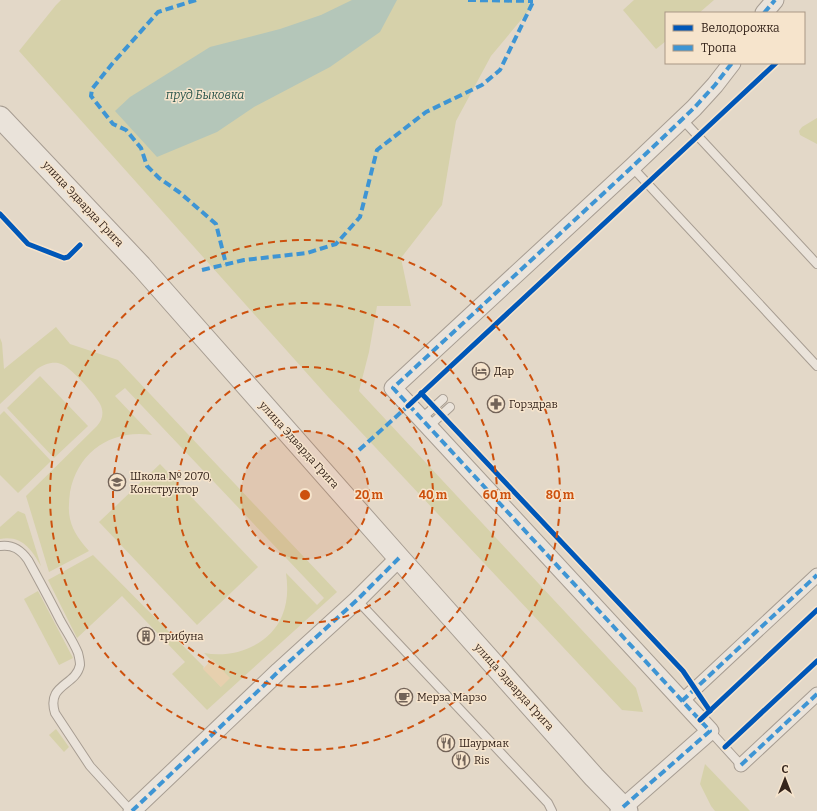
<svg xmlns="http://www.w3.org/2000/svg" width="817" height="811" font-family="Bitter,serif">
  <rect width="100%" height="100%" fill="#e3d8c8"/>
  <!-- green -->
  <g fill="#d6d1aa">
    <polygon points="61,0 528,0 531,8 491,56 456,121 442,205 401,258 411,306 377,306 369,352 359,391 636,688 643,712 622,710 329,398 19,51 56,5"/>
    <polygon points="634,0 714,0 699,13 666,13 666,41 656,49 623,10"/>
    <polygon points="817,118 817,144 800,135 799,131 802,127"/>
    <path d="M56 327 70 344 118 360 337 592 207 710 172 674 185 662 122 596 77 638 48 580 93 555 204 667 203 668 221 687 212 659 211 660 204 653C234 659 270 645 282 616 288 602 288 587 286 573L317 605 324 598 125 388 115 396 152 435C112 429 78 451 70 492 69 501 68 510 70 519 73 532 81 542 89 551L49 572 26 496 97 426C102 420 104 414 101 406 99 399 76 374 69 369 66 366 62 364 58 363 50 362 43 365 37 369L0 404V338L2 343 4 369Z"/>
    <polygon points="40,376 88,426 54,458 7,408"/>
    <polygon points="4,411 51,461 18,493 0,475 0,415"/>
    <polygon points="160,464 258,567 197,625 99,522"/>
    <path d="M18 511 25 514 41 566C31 549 22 535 0 539V527Z"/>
    <polygon points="38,591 73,658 59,665 24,599"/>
    <polygon points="56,729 69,747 64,752 49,735"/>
    <polygon points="705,764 750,811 715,811 711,806 700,784"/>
  </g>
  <!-- sand -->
  <polygon fill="#e7d0ae" points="212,659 230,678 221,687 203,669"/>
  <!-- water -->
  <polygon fill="#b4c6b9" points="352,0 397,0 380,32 330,67 254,107 217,132 157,157 115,111 130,97 210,47 280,29 321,15"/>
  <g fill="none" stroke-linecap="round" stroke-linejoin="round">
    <defs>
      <g id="service">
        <polyline points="682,119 817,264"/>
        <polyline points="632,167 817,366"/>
        <polyline points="421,419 443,399"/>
        <polyline points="428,427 450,407"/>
        <path d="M0 546C13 544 21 550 28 560 39 580 50 600 60 620 66 631 73 641 78 653 79 657 80 661 80 665 76 686 46 684 55 713L90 766 131 811"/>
        <polyline points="357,600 548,803 552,811"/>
        <polyline points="710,731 741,765"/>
      </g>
      <g id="pedestrian">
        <polyline points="682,701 817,575"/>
        <polyline points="741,765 817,694"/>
      </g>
      <g id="minor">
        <polyline points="764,13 775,0"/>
        <polyline points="132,811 279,671 357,600 399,558"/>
        <polyline points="619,811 710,731 393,388 632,167 694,108 715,85 732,63"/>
      </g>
      <polyline id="tertiary" points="0,117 141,266 399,558 594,777 627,811"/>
    </defs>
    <!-- service casing -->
    <use href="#service" stroke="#a79d92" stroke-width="10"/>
    <!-- pedestrian casing -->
    <use href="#pedestrian" stroke="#a79d92" stroke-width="15"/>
    <!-- minor casing -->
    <use href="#minor" stroke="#a79d92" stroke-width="19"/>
    <!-- tertiary casing -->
    <use href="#tertiary" stroke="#a79d92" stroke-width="23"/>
    <!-- service -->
    <use href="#service" stroke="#eae3da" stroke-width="8"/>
    <!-- pedestrian -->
    <use href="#pedestrian" stroke="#eae3da" stroke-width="13"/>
    <!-- minor -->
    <use href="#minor" stroke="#eae3da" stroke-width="17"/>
    <!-- tertiary -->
    <use href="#tertiary" stroke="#eae3da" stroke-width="21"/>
    <!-- quiet -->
    <g stroke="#3e95d4" stroke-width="4" stroke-dasharray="8 4" stroke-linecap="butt">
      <polyline points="196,0 158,12 112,64 92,89 91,96 113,124 126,130 141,148 147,166 159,178 179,192 216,224 226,264"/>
      <polyline points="468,0 533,1"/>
      <polyline points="764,13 775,0"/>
      <polyline points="202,270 244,260 307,253 336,244 360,217 377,150 426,112 482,85 500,70 534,0"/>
      <polyline points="359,450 408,406"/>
      <polyline points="682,701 817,575"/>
      <polyline points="741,765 817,694"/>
      <polyline points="623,807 710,731 393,388 632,167 694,108 715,85 732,63"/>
      <polyline points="132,811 279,671 357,600 399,558"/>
    </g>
    <defs>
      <g id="cycleway">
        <polyline points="0,214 28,244 64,258 68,257 80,245"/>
        <polyline points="421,393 683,671 710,711"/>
        <polyline points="408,406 698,136 776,63"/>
        <polyline points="700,720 817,610"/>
        <polyline points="725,747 817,661"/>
      </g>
    </defs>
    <!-- cycleway casing -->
    <use href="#cycleway" stroke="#f6e4cc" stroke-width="8"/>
    <!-- cycleway -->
    <use href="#cycleway" stroke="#0057b8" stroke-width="5"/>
  </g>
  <!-- distance rings -->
  <circle cx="305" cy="495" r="64" fill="#cd510e" fill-opacity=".12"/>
  <g fill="none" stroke="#cd510e" stroke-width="2" stroke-dasharray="7 5">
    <circle cx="305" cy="495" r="64"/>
    <circle cx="305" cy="495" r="128"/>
    <circle cx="305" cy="495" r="192"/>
    <circle cx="305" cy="495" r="255"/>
  </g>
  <!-- icons -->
  <defs>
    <symbol id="hotel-ring" viewBox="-11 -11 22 22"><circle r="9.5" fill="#f6e4cc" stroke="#726358" stroke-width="1.5"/><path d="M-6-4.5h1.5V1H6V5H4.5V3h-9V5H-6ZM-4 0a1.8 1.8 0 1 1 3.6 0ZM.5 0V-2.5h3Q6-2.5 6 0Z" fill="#726358"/></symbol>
    <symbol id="pharmacy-ring" viewBox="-11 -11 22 22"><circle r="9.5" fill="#f6e4cc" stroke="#726358" stroke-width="1.5"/><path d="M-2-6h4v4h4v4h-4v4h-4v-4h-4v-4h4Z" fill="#726358"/></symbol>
    <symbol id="school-ring" viewBox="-11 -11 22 22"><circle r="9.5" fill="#f6e4cc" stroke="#726358" stroke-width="1.5"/><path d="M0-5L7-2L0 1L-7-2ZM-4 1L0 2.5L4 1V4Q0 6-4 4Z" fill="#726358"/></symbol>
    <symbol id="building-ring" viewBox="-11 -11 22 22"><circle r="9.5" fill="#f6e4cc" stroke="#726358" stroke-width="1.5"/><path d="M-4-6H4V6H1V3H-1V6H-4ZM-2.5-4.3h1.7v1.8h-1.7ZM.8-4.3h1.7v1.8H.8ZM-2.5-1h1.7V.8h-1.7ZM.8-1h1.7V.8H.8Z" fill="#726358"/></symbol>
    <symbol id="cafe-ring" viewBox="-11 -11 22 22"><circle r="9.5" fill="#f6e4cc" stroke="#726358" stroke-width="1.5"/><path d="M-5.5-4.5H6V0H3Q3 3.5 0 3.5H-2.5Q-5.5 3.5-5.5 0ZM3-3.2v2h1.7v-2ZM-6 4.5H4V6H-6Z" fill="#726358"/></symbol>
    <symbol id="restaurant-ring" viewBox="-11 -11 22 22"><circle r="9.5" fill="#f6e4cc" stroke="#726358" stroke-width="1.5"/><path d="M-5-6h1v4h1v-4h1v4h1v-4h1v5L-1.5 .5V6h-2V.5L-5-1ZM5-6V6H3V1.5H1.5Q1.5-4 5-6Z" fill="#726358"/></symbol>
  </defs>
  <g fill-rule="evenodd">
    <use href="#hotel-ring" x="471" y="361" width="20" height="20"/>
    <use href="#pharmacy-ring" x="486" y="394" width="20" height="20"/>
    <use href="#school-ring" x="107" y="472" width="20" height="20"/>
    <use href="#building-ring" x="136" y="626" width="20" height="20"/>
    <use href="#cafe-ring" x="394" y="687" width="20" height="20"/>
    <use href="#restaurant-ring" x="436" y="733" width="20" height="20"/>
    <use href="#restaurant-ring" x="451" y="750" width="20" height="20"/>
  </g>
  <g text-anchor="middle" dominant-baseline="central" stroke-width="3" stroke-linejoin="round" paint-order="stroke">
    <!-- street labels -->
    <g font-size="11" fill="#35241b" stroke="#f6e4cc">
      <text transform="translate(83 204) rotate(47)">улица Эдварда Грига</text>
      <text transform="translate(299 445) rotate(48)">улица Эдварда Грига</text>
      <text transform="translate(514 687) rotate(48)">улица Эдварда Грига</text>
    </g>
    <!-- poi labels -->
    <g font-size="11" fill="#35241b" stroke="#f6e4cc" text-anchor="start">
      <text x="494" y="371">Дар</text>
      <text x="509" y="404">Горздрав</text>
      <text x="130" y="476">Школа № 2070,<tspan x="130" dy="13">Конструктор</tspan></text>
      <text x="159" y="636">трибуна</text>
      <text x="417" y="697">Мерза Марзо</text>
      <text x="459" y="743">Шаурмак</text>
      <text x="474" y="760">Ris</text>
    </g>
    <!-- water labels -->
    <g font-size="12" font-style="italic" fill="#2a554c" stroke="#f6e4cc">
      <text x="205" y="95">пруд Быковка</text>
    </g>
  </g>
  <circle cx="305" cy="495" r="6" fill="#cd510e" stroke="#f6e4cc" stroke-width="2"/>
  <g font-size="12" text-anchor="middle" font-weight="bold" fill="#cd510e" stroke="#f6e4cc" stroke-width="3" stroke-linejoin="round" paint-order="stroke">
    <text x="369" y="499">20 m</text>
    <text x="433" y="499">40 m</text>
    <text x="497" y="499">60 m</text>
    <text x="560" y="499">80 m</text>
  </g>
  <!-- legend -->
  <rect x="665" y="12" width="140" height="52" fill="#f6e4cc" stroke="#a99785"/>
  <rect x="673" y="25" width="20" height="6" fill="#0057b8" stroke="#a99785"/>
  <text x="701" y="32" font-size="12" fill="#35241b">Велодорожка</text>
  <rect x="673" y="45" width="20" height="6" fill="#3e95d4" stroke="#a99785"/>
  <text x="701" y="52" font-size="12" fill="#35241b">Тропа</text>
  <!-- north arrow -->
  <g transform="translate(785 779)" stroke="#f6e4cc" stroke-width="3" paint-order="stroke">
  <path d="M0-3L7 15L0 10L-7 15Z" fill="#35241b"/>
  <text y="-6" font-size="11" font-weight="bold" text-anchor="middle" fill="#35241b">С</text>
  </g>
</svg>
